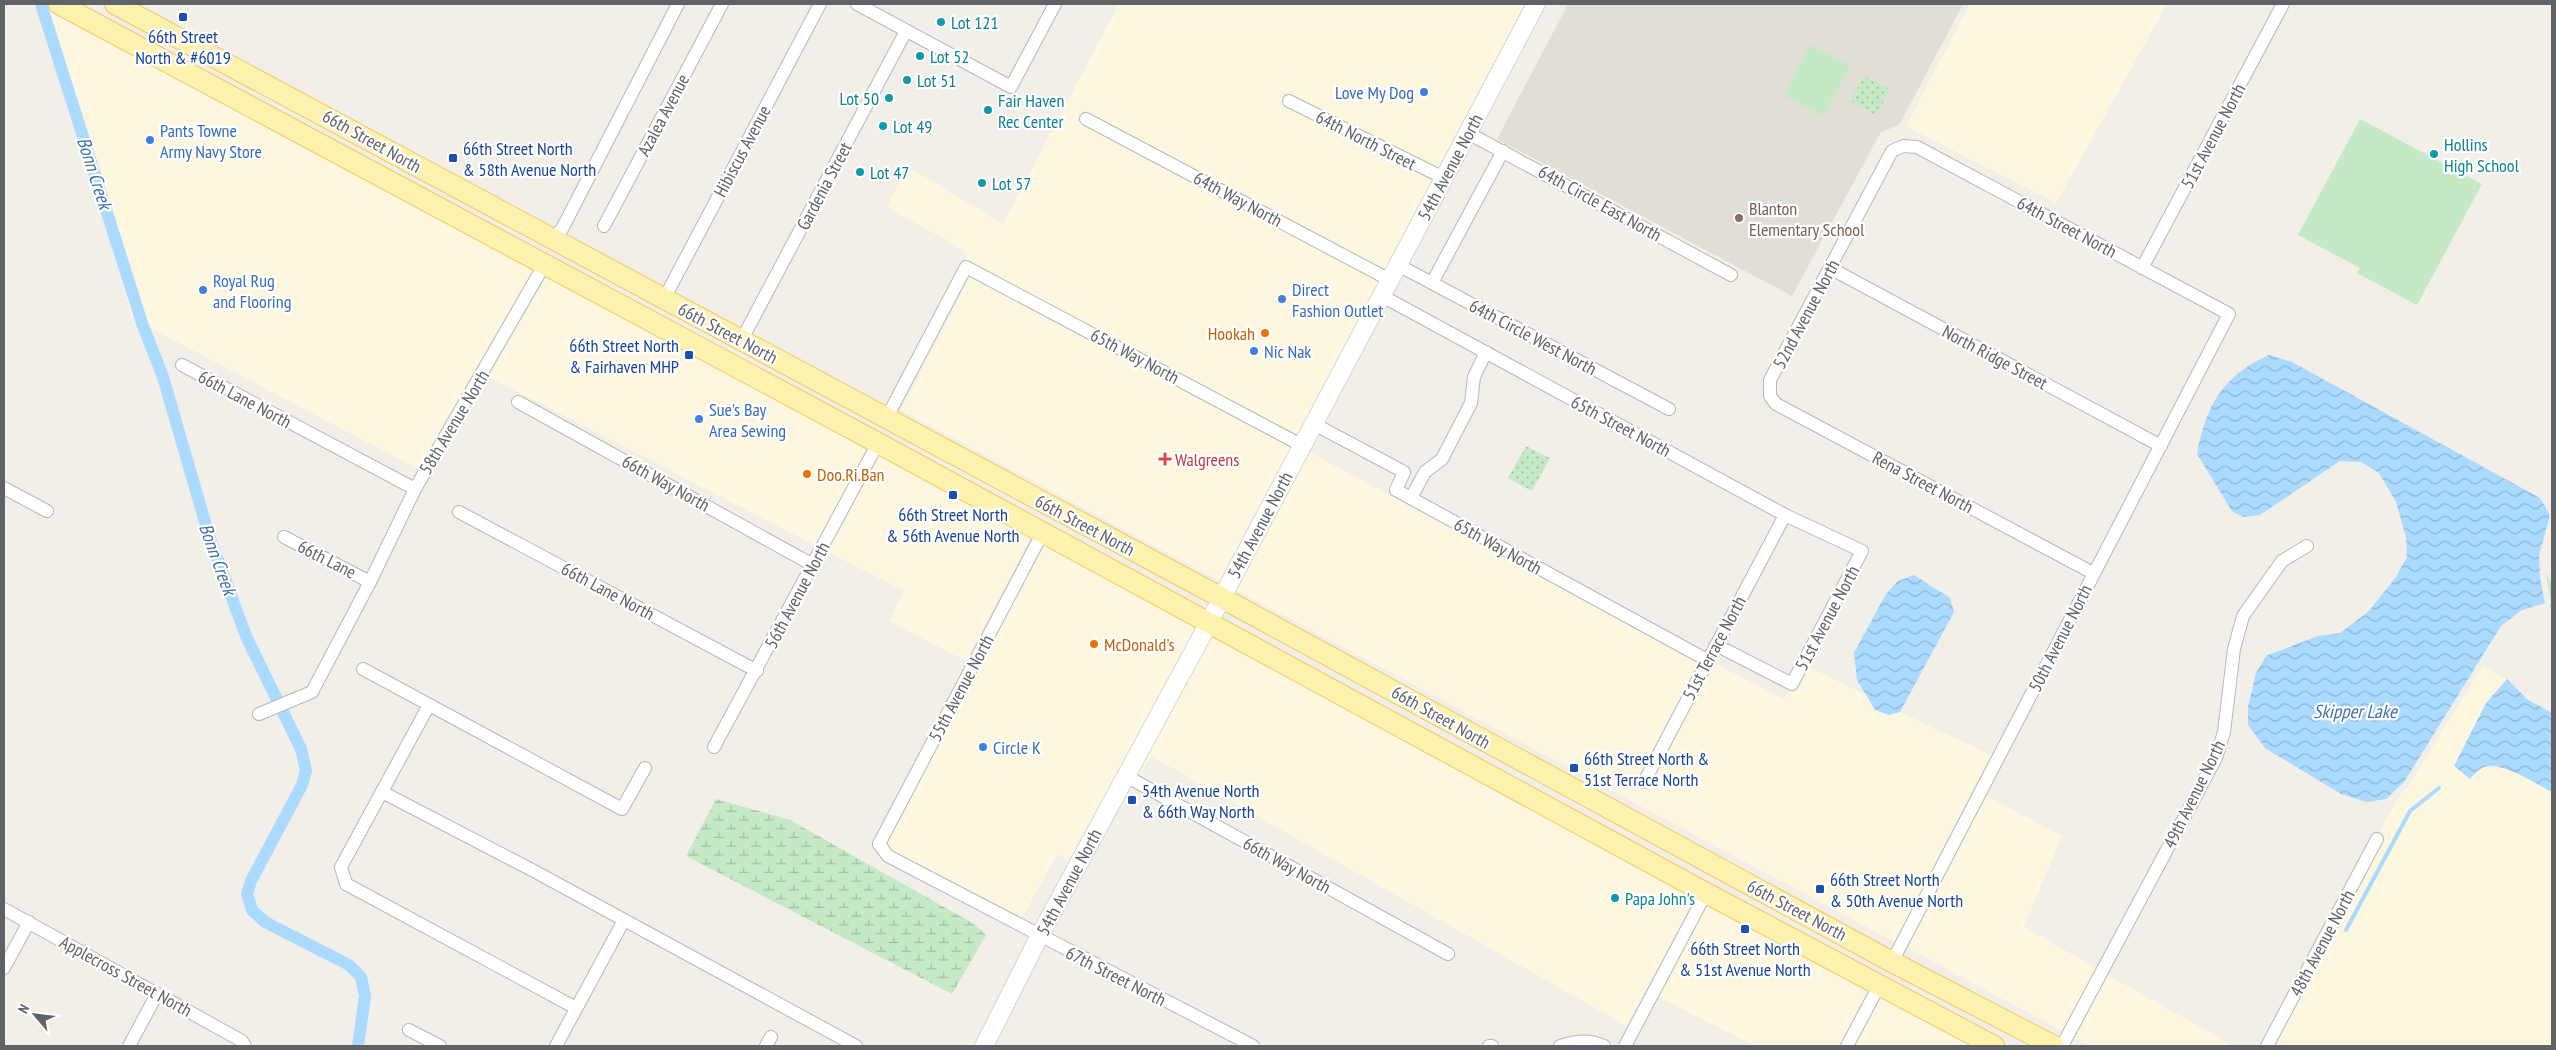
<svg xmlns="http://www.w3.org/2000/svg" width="2556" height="1050" font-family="'PT Sans Narrow',sans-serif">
  <defs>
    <pattern id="green-dots" width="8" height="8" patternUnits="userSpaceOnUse" patternTransform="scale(1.25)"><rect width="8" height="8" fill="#c5e8c5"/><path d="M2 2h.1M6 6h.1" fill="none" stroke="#a3c0a4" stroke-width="1.8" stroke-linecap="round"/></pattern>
    <pattern id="wetland-marsh" width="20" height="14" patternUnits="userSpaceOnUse" patternTransform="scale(1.25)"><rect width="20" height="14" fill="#c5e8c5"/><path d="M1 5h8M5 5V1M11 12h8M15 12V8" fill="none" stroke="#a3c0a4"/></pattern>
    <pattern id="water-waves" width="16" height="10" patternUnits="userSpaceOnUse" patternTransform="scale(1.25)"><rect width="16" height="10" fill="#aadaff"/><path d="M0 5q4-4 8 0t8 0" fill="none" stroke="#8eb4d2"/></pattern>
  </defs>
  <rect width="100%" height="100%" fill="#f1efe8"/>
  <!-- commercial -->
  <g fill="#fef7e0">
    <polygon points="1119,4 1528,4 1440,169 1285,92 1280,104 1434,181 1387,271 1083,110 1077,121 1381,282 1299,436 966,260 964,250 887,207 907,166 1003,224"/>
    <polygon points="1970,4 2167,4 2056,203 1906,126"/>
    <polygon points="44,8 533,270 418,469 132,318"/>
    <polygon points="970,276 1293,448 1222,582 901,410"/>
    <polygon points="546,277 867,449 815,545 489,377"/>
    <polygon points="1309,452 1698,662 1635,784 1647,791 1714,663 1783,699 1790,690 1796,693 1809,667 1866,695 1875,710 1889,715 1900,712 1991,755 1895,942 1235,589"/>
    <polygon points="879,456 1031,537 966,661 889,621 904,591 828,552"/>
    <polygon points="1044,544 1198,627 1071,862 1057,854 1021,920 893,851 887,844"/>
    <polygon points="1211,634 1696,896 1628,1023 1625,1025 1151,756 1139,775 1136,773"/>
    <polygon points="2483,666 2507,679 2486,703 2481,768 2493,766 2511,771 2552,792 2552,1046 2275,1046 2386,837 2379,833 2401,793 2409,785"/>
    <polygon points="1986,796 2062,836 2024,927 2096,968 2062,1031 1908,948"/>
    <polygon points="1709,903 1868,990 1839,1046 1756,1046 1659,997 1657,998"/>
    <polygon points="2108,975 2214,1035 2232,1046 2091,1046 2075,1038"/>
    <polygon points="1881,997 1971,1046 1855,1046"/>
  </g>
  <!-- education -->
  <polygon fill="#e1ded6" points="1568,4 1963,4 1903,118 1899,125 1881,132 1792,296 1497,139"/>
  <!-- green -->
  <g fill="url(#green-dots)">
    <polygon points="1864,76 1890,89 1876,115 1850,101"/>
    <polygon points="1526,446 1550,458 1532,491 1508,478"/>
  </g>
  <!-- wetland -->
  <g fill="url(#wetland-marsh)">
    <polygon points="2546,574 2552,584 2552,608 2549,606 2551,603"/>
    <polygon points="716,799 790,820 974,924 986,935 952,994 686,856"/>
  </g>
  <!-- pitch -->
  <g fill="#c5e8c5">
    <polygon points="1810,45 1850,66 1823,116 1784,95"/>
    <polygon points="2360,119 2482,184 2417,305 2357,273 2360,268 2298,235"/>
  </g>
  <!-- water -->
  <g fill="url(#water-waves)">
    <path d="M2269 355 2292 362 2540 498 2550 515 2539 555 2540 578 2545 603 2522 610 2501 626 2404 782 2386 799 2367 802 2341 794 2265 748 2248 725V707L2256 673 2266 656 2318 636 2340 633 2368 612 2396 577 2407 557 2406 537 2396 502 2379 473 2361 462 2340 461 2260 515 2243 517 2232 511 2197 454C2206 406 2223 375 2269 355Z"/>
    <polygon points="1914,575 1950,598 1954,612 1900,712 1889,715 1875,710 1857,680 1854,653 1886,594 1898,581"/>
    <path d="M2507 679 2528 700 2552 713V792C2536 784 2499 759 2482 768 2477 770 2473 776 2470 779L2454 766 2486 703Z"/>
  </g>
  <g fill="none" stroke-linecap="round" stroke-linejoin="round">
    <!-- stream -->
    <polyline stroke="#aadaff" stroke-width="4" points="2346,930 2410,811 2439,788"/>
    <!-- canal -->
    <polyline stroke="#aadaff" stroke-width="12" points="41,4 142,323 163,377 209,536 246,636 301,749 306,771 302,785 251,881 247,894 252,910 265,922 349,965 361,977 365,996 358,1046"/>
    <defs>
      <g id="minor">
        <polyline points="857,4 1011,87 1055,4"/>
        <polyline points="1289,101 1444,178"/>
        <polyline points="1086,119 1390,280"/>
        <polyline points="1468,133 1731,275"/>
        <polyline points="604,226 722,4"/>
        <polyline points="551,239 562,229 678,4"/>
        <polyline points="1398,265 1669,409"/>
        <polyline points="1830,268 2161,446"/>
        <polyline points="2142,268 2283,4"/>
        <polyline points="1432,283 1503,151"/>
        <polyline points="1382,296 1785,515 1862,551 1792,684 1716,645"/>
        <polyline points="664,299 820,4"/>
        <polyline points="741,341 906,31"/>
        <polyline points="182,365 415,489"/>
        <polyline points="518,402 813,565"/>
        <polyline points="886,419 966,267 1303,446"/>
        <polyline points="1314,424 1404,472 1396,490 1707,660"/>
        <polyline points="4,488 47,511"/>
        <polyline points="1411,498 1425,472 1442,459 1471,403 1474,377 1486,352"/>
        <polyline points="459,512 757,671"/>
        <polyline points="1043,532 879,844 888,856 1253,1046"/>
        <polyline points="284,537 370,582"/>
        <polyline points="363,669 622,809 645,768"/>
        <polyline points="429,705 341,867 346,884 576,1008"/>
        <polyline points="259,714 312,692 370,582 415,489 544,265"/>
        <polyline points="714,747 878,443"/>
        <polyline points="1126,776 1448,954"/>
        <polyline points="1644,782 1785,515"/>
        <polyline points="382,792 534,871 856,1046"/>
        <polyline points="4,909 242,1041 245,1046"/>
        <polyline points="1892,962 2229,314 1917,147 1903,146 1892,151 1770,380 1770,396 1776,404 2093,573"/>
        <polyline points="4,968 29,922"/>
        <polyline points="409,1030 440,1046"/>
        <polyline points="129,1046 157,994"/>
        <polyline points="556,1046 623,922"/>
        <polyline points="766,1046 771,1037"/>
        <polyline points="1489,1046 1492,1046"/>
        <path d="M1560 1046C1577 1041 1588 1039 1604 1046"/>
        <polyline points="1625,1046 1706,893"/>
        <polyline points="1847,1046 1880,984"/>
        <polyline points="2062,1046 2216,758 2224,732 2234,649 2243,616 2282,561 2307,546"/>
        <polyline points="2267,1046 2377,839"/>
      </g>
      <polyline id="secondary" points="984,1046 1039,937 1199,641 1536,4"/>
      <g id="primary">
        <polyline points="59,4 878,443 1706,893 1994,1046"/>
        <polyline points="115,4 1222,598 1892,962 2054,1046"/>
      </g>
    </defs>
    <!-- minor casing -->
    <use href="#minor" stroke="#b5b8bc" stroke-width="14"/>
    <!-- secondary casing -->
    <use href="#secondary" stroke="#b6babf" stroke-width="19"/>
    <!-- primary casing -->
    <use href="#primary" stroke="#f2c960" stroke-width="22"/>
    <!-- minor -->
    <use href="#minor" stroke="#fff" stroke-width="12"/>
    <!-- secondary -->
    <use href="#secondary" stroke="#fff" stroke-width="18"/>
    <!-- primary -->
    <use href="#primary" stroke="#fff2af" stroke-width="20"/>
  </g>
  <!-- markers -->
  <g fill="#1a4fb4" stroke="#fff" stroke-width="2">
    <rect x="178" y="12" width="10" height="10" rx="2.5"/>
    <rect x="448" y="153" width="10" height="10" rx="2.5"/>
    <rect x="684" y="350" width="10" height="10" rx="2.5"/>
    <rect x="948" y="490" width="10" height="10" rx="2.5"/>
    <rect x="1569" y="763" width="10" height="10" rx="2.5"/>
    <rect x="1127" y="795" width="10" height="10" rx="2.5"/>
    <rect x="1815" y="884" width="10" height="10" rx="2.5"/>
    <rect x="1740" y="924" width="10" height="10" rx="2.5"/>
  </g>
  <g fill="#0f9aa8" stroke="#fff" stroke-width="2">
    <circle cx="941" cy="22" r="5"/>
    <circle cx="920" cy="56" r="5"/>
    <circle cx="907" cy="80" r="5"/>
    <circle cx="889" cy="98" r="5"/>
    <circle cx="988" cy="110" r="5"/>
    <circle cx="883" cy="126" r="5"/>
    <circle cx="2434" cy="154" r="5"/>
    <circle cx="860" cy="172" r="5"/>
    <circle cx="982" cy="183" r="5"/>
    <circle cx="1615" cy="898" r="5"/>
  </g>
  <g fill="#3f7fe0" stroke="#fff" stroke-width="2">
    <circle cx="1424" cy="92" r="5"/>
    <circle cx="150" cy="140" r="5"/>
    <circle cx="203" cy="290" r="5"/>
    <circle cx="1282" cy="299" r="5"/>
    <circle cx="1254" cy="351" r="5"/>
    <circle cx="699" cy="419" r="5"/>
    <circle cx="983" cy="747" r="5"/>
  </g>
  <circle fill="#8d6e63" stroke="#fff" stroke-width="2" cx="1739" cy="218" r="5"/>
  <g fill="#e8710a" stroke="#fff" stroke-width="2">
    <circle cx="1265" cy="333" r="5"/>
    <circle cx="807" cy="474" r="5"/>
    <circle cx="1094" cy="644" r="5"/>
  </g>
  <path fill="#e0444e" stroke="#fff" stroke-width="2" d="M1162.5 451.5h5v5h5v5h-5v5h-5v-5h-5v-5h5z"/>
  <g text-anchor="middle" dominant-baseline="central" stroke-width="4.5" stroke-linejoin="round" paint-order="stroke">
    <!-- culture labels -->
    <g font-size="18" fill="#0d838f" stroke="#fff" text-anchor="start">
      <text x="951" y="22">Lot 121</text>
      <text x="930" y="56">Lot 52</text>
      <text x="917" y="80">Lot 51</text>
      <text x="879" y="98" text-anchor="end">Lot 50</text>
      <text x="998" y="100">Fair Haven<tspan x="998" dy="21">Rec Center</tspan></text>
      <text x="893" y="126">Lot 49</text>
      <text x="2444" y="144">Hollins<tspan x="2444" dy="21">High School</tspan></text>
      <text x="870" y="172">Lot 47</text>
      <text x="992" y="183">Lot 57</text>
      <text x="1625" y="898">Papa John's</text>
    </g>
    <!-- transit labels -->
    <g font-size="18" fill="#164399" stroke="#fff" text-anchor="start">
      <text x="183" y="36" text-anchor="middle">66th Street<tspan x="183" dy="21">North &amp; #6019</tspan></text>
      <text x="463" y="148">66th Street North<tspan x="463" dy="21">&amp; 58th Avenue North</tspan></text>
      <text x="679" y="345" text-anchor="end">66th Street North<tspan x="679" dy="21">&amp; Fairhaven MHP</tspan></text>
      <text x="953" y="514" text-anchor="middle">66th Street North<tspan x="953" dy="21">&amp; 56th Avenue North</tspan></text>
      <text x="1584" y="758">66th Street North &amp;<tspan x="1584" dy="21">51st Terrace North</tspan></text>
      <text x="1142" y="790">54th Avenue North<tspan x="1142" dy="21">&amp; 66th Way North</tspan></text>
      <text x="1830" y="879">66th Street North<tspan x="1830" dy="21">&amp; 50th Avenue North</tspan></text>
      <text x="1745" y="948" text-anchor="middle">66th Street North<tspan x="1745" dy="21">&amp; 51st Avenue North</tspan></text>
    </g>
    <!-- shop labels -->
    <g font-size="18" fill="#366cbe" stroke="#fff" text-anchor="start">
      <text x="1414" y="92" text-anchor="end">Love My Dog</text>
      <text x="160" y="130">Pants Towne<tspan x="160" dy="21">Army Navy Store</tspan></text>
      <text x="213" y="280">Royal Rug<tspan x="213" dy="21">and Flooring</tspan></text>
      <text x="1292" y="289">Direct<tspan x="1292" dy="21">Fashion Outlet</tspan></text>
      <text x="1264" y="351">Nic Nak</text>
      <text x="709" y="409">Sue's Bay<tspan x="709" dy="21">Area Sewing</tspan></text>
      <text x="993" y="747">Circle K</text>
    </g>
    <!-- street labels -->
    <g font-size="18" fill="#5f6368" stroke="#fff">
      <text transform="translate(663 115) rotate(-62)">Azalea Avenue</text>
      <text transform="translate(2213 136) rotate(-62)">51st Avenue North</text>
      <text transform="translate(1366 140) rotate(27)">64th North Street</text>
      <text transform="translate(372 141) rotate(29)">66th Street North</text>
      <text transform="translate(742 151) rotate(-62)">Hibiscus Avenue</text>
      <text transform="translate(1450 167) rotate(-62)">54th Avenue North</text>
      <text transform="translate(824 186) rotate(-62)">Gardenia Street</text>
      <text transform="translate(1238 199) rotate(28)">64th Way North</text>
      <text transform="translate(1600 203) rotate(29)">64th Circle East North</text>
      <text transform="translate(2067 227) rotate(28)">64th Street North</text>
      <text transform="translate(1806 314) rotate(-62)">52nd Avenue North</text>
      <text transform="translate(728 333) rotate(28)">66th Street North</text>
      <text transform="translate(1533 337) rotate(28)">64th Circle West North</text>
      <text transform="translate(1135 356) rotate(28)">65th Way North</text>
      <text transform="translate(1995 357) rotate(28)">North Ridge Street</text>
      <text transform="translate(245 399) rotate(28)">66th Lane North</text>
      <text transform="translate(454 422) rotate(-59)">58th Avenue North</text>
      <text transform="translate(1621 426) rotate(28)">65th Street North</text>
      <text transform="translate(1923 482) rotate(28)">Rena Street North</text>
      <text transform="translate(666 483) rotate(29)">66th Way North</text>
      <text transform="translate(1085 525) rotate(28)">66th Street North</text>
      <text transform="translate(1260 525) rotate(-62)">54th Avenue North</text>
      <text transform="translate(1498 546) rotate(29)">65th Way North</text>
      <text transform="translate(327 559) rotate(27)">66th Lane</text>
      <text transform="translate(608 591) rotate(28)">66th Lane North</text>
      <text transform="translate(797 595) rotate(-62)">56th Avenue North</text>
      <text transform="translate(1827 618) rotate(-62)">51st Avenue North</text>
      <text transform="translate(2060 638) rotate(-63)">50th Avenue North</text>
      <text transform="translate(1714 648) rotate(-62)">51st Terrace North</text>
      <text transform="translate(961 688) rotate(-62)">55th Avenue North</text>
      <text transform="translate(1441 717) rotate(29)">66th Street North</text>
      <text transform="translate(2194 794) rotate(-64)">49th Avenue North</text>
      <text transform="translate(1287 865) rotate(29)">66th Way North</text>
      <text transform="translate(1069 882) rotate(-62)">54th Avenue North</text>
      <text transform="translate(1797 910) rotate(28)">66th Street North</text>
      <text transform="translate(2322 943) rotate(-62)">48th Avenue North</text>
      <text transform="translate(126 976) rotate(29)">Applecross Street North</text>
      <text transform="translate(1116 976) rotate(27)">67th Street North</text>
    </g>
    <!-- education labels -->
    <g font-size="18" fill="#785e54" stroke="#fff" text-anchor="start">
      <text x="1749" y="208">Blanton<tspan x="1749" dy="21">Elementary School</tspan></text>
    </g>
    <!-- food labels -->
    <g font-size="18" fill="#c56008" stroke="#fff" text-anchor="start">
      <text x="1255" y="333" text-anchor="end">Hookah</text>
      <text x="817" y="474">Doo.Ri.Ban</text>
      <text x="1104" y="644">McDonald's</text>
    </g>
    <!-- health labels -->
    <g font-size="18" fill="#be3a42" stroke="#fff" text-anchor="start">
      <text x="1175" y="459">Walgreens</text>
    </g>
    <!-- water labels -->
    <g font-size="19" font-style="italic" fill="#4174aa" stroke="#fff">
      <text transform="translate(95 173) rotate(72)">Bonn Creek</text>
      <text transform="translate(218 559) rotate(70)">Bonn Creek</text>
      <text x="2355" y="711">Skipper Lake</text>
    </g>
  </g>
  <!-- border -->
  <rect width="2556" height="1050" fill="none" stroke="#5f6368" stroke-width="10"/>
  <!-- north arrow -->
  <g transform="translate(35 1015) rotate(298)" stroke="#ffffff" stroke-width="4" paint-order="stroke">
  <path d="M0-4L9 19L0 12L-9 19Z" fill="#5f6368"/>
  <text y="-8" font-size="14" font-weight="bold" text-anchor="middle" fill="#5f6368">N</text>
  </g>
</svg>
